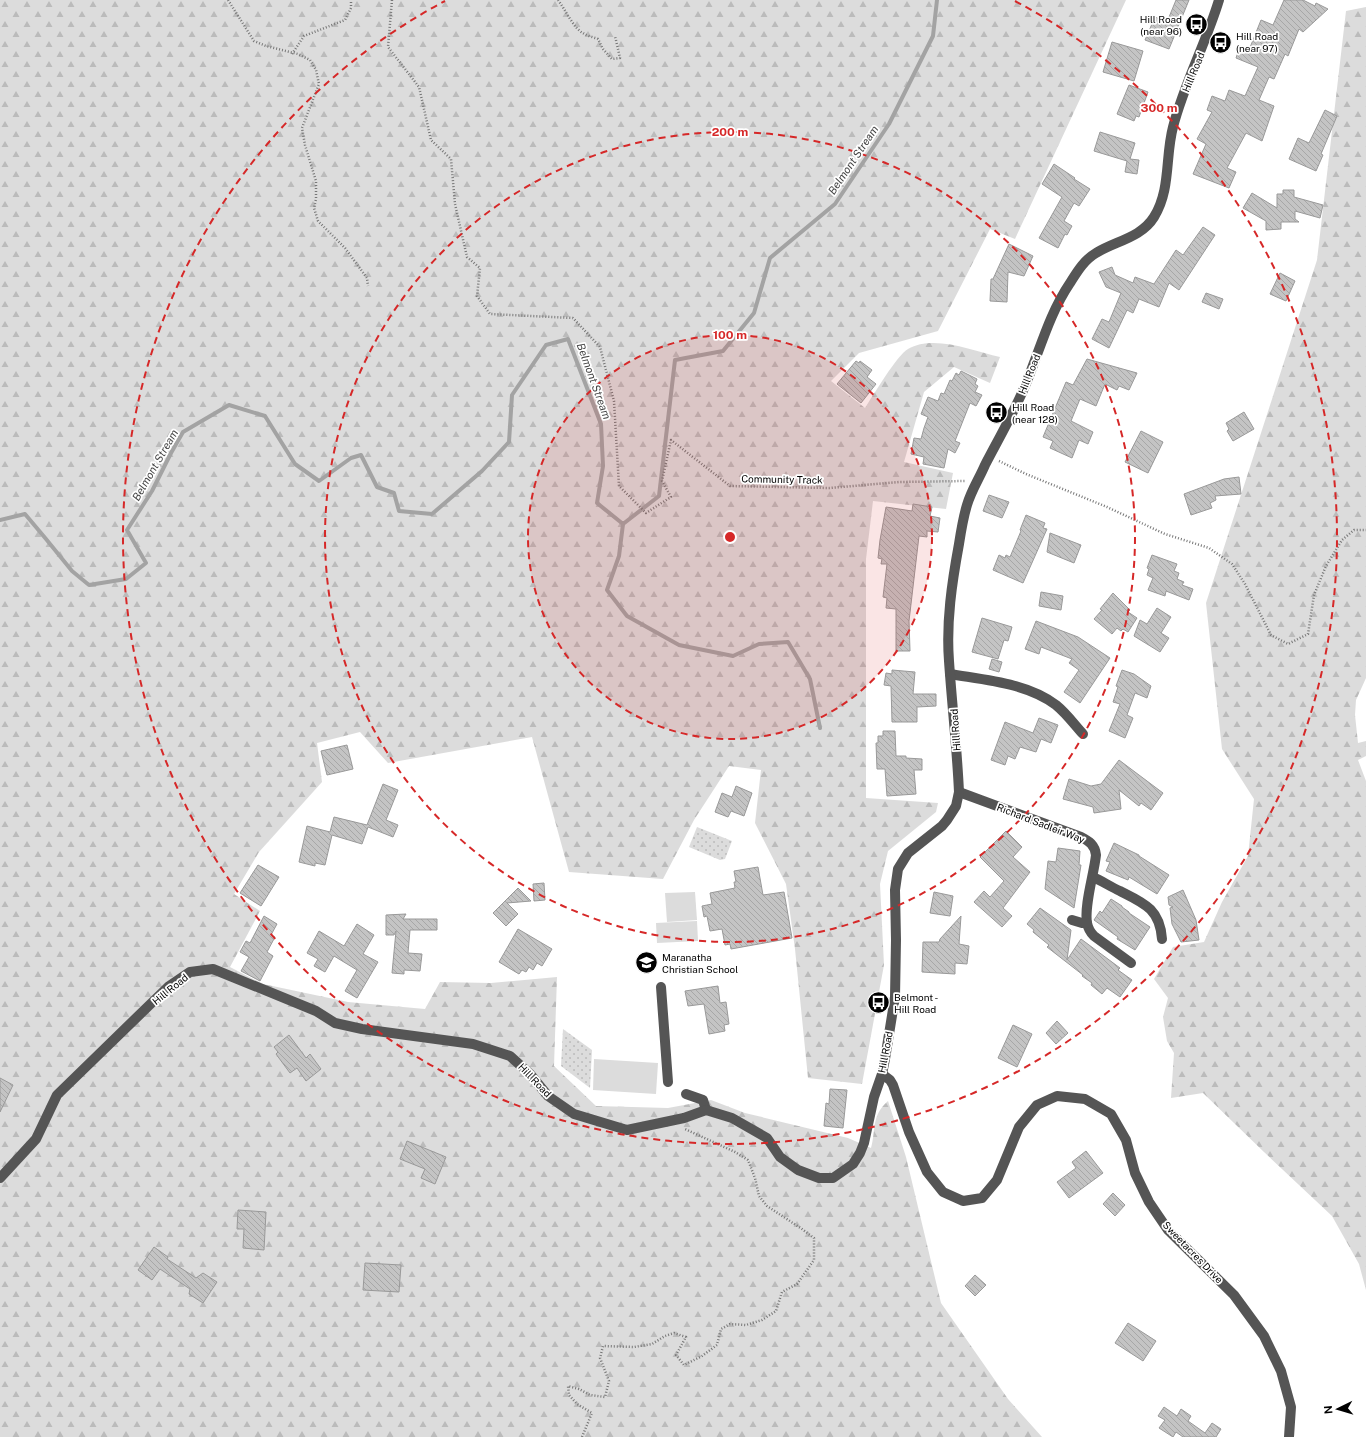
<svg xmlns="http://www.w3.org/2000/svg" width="1366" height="1437" font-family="'Public Sans',sans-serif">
  <defs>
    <pattern id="grass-dots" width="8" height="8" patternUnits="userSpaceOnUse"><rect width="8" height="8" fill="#dcdcdc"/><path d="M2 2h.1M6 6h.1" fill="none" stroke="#bbb" stroke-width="1.8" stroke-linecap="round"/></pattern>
    <pattern id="forest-firs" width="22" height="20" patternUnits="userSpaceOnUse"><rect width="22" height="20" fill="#dcdcdc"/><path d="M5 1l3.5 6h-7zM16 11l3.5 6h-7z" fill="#bbb"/></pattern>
    <pattern id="building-back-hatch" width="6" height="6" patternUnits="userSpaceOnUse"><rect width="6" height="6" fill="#c4c4c4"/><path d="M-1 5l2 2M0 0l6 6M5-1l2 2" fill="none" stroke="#a7a7a7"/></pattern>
  </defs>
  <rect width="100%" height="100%" fill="#fff"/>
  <!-- grass -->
  <g fill="url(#grass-dots)">
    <polygon points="697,827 732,841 725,859 720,860 689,847"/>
    <polygon points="563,1029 592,1050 590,1088 561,1066"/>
  </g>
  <!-- forest -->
  <g fill="url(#forest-firs)">
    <path d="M0 0H1126L1015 239 990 229 938 331 859 353 831 381 865 408C873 396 897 355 908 349 934 334 973 351 1000 357L990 383 954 367 924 392 904 462 953 473 946 509 873 501 866 559V798L938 803 936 812 888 851 880 884 884 965 862 1084 808 1078 795 949 786 884 755 823 761 770 729 766 694 820 663 879 569 872 532 737 388 763 360 732 317 743 322 782 259 852 234 894 260 911 230 967 263 984 348 1002 425 1009 440 982 491 983 557 977 554 1066 596 1106 668 1108 711 1100 745 1113 848 1138 871 1148C876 1129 871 1116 888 1101L906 1157 941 1303 1008 1399 1042 1437H0Z"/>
    <polygon points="1366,7 1366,678 1356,700 1355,715 1358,743 1366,741 1366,756 1358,760 1366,781 1366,1290 1359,1264 1332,1216 1264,1152 1203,1093 1171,1098 1174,1053 1167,1041 1163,1017 1168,998 1154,979 1173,947 1204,942 1222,902 1248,856 1254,799 1222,749 1206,603 1317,260 1346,11"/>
  </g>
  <!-- garden -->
  <g fill="#dcdcdc">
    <polygon points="695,892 697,920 667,922 665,893"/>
    <polygon points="697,921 698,941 657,943 656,923"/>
    <polygon points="594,1059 658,1063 656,1094 593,1090"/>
  </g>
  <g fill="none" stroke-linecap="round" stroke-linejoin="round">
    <!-- stream -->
    <g stroke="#a3a3a3" stroke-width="4">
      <polyline points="0,520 25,514 46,539 72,571 89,585 126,579 146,563 127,530 152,491 171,453 183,432 229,405 265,416 295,464 319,481 351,458 361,455 377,487 394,493 399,511 432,514 482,471 509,442 512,395 546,345 568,339 601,424 603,466 597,503 623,524 659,496 675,360 723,351 754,313 770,258 835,204 889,124 933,36 937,0"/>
      <polyline points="623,524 619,556 607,590 627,616 679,645 733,656 759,644 788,642 810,679 820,728"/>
    </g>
  </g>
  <!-- building -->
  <g fill="url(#building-back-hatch)" stroke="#999">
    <polygon points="1176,0 1189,0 1169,49 1145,40 1155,17 1167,22"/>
    <polygon points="1284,0 1303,0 1315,6 1316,3 1328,9 1303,32 1299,29 1288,56 1285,54 1274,79 1269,77 1259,100 1274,106 1262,141 1246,133 1227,168 1236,172 1229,188 1193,174 1206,144 1197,139 1212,112 1207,110 1212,96 1225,101 1229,90 1245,96 1258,67 1236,58 1240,46 1249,50 1261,20 1273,25"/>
    <polygon points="1112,42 1143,51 1134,81 1103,72"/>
    <polygon points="1129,85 1148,92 1139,117 1136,116 1134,121 1117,114"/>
    <polygon points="1325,110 1337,116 1321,154 1323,155 1316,171 1289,159 1298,138 1309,143"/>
    <polygon points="1100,132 1135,143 1130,159 1139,160 1137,174 1125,172 1127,161 1094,151"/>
    <polygon points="1054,164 1075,178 1074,179 1090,189 1079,206 1074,203 1064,221 1072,226 1067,235 1065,234 1058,248 1039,238 1062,197 1042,184"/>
    <polygon points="1283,190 1294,190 1294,197 1323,205 1320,218 1295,211 1295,219 1299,222 1281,222 1281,229 1266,230 1266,221 1243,208 1252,193 1277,208 1277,194 1283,194"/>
    <polygon points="1203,227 1215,235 1179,290 1169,283 1159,307 1139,299 1133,313 1127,310 1109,348 1092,339 1102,319 1109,322 1121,293 1106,287 1099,272 1112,267 1115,275 1133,283 1135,277 1154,284 1176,250 1183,255"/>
    <polygon points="1009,244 1033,256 1024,276 1008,272 1007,302 990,301 991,279 993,279"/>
    <polygon points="1280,273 1295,281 1286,301 1270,294"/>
    <polygon points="1206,293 1223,299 1219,309 1202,302"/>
    <polygon points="1087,359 1137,373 1129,390 1119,386 1117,390 1105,384 1096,406 1080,399 1071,421 1093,432 1088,444 1079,440 1072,458 1050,448 1053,441 1043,437 1066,382 1073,385"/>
    <polygon points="856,361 859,363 860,361 872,370 867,377 876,384 861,403 837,384"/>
    <polygon points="961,371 977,379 975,384 978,386 975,392 982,395 976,406 970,403 955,441 960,443 955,453 948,449 944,468 923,464 924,457 911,454 914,438 921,439 924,428 928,417 921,414 928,397 938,401 941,393 944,394 950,380 952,381 956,373 959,375"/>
    <polygon points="1244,412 1254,429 1233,441 1227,431 1229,429 1226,423"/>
    <polygon points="1141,431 1163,442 1148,473 1125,462"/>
    <polygon points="1239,477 1241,494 1215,496 1216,500 1210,503 1212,508 1191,515 1184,494 1224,479"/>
    <polygon points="989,495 1009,502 1002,518 983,511"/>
    <polygon points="913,504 932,507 930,516 940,518 938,532 927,531 927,537 919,536 909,621 910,651 896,651 896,609 886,608 887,598 883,597 887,564 881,564 882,559 878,558 880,540 886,507 912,511"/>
    <polygon points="1026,515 1045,523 1043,528 1047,529 1023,583 993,570 999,555 1005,558 1006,555 1010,557 1021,531 1020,530"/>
    <polygon points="1050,533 1081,545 1074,563 1047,552"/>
    <polygon points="1152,555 1177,564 1174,571 1179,573 1177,579 1184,582 1182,585 1193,589 1189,600 1166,591 1165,596 1148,590 1153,578 1147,575 1149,569 1147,568"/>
    <polygon points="1041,592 1063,596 1061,610 1039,606"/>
    <polygon points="1113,593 1130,610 1128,612 1137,618 1128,632 1123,629 1121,631 1117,628 1112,634 1094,619 1102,610 1100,609"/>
    <polygon points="1157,608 1171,617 1161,633 1169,638 1160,652 1134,636 1140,620 1147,624"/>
    <polygon points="982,618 1012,627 1008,641 1004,640 998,659 972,652"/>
    <polygon points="1036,621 1078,637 1110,658 1080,703 1064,692 1079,670 1069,663 1072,659 1041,647 1039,654 1025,649"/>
    <polygon points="992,659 1002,662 999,672 989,669"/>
    <polygon points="892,670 915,672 913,694 936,694 936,706 917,707 917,722 892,722 891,686 884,685 886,673 892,674"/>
    <polygon points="1122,670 1134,674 1151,686 1147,698 1135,693 1127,715 1133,718 1125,738 1109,731 1120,704 1113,702 1118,687 1116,686"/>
    <polygon points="1039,718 1058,725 1051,743 1041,739 1036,752 1020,747 1015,759 1008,756 1005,765 991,760 1005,722 1033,733"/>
    <polygon points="883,731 895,731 896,756 906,756 906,758 922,759 922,770 914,770 916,794 887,796 885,769 877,769 876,743 878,743 878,736 883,736"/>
    <polygon points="347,745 353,769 327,775 321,751"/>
    <polygon points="1119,760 1163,793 1151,810 1141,803 1139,806 1119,790 1121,809 1094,813 1093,807 1063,799 1069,779 1091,786 1101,784"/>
    <polygon points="383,784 398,790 386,820 398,825 393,837 368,827 362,844 332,835 325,865 315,863 315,866 299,862 307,826 330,832 334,817 367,825"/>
    <polygon points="736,786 752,793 744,816 731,811 728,817 715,812 722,793 732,797"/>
    <polygon points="1006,831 1022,847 1013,857 1030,872 1003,908 1012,916 1002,927 974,902 984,891 990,897 1004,881 980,857"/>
    <polygon points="1114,843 1139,855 1139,856 1169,875 1157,894 1129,877 1128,880 1106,871 1110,862 1106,861"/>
    <polygon points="1058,848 1080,851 1079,865 1081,865 1074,908 1045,889 1048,861 1056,862"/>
    <polygon points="258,865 279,877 261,906 240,893"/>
    <polygon points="758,867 763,895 784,892 792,938 731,949 730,944 725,945 722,929 710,931 707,916 704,917 702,906 712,904 710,893 735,888 734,882 736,882 734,871"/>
    <polygon points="544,883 545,900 534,901 533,884"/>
    <polygon points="518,888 531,901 507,903 518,914 506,926 493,913"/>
    <polygon points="1183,890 1196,920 1199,940 1181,942 1172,924 1170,908 1173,907 1169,905 1168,897"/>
    <polygon points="934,892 953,896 950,916 930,913"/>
    <polygon points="1111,899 1122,906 1122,907 1129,912 1129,913 1150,927 1135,950 1117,939 1118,937 1094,920 1100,911 1102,913"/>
    <polygon points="1040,908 1071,930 1067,960 1081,939 1120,968 1118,970 1132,980 1120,997 1107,988 1102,994 1091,985 1092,983 1082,976 1083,975 1047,947 1049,945 1033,932 1034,930 1027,924"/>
    <polygon points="406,914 403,919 437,919 437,930 410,930 408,953 422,954 420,971 404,970 404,974 392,973 396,931 394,935 386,935 386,915"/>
    <polygon points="264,916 277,924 271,935 275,937 267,952 273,956 260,981 241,971 249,957 240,952 246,941 250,943"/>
    <polygon points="961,916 959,944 969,946 967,964 955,963 955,974 922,972 923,942 939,942 940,939"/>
    <polygon points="357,924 374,935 363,954 378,962 357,998 345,991 357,970 334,956 325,972 314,966 318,959 307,953 319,931 344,946"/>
    <polygon points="518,929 552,949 542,966 537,963 533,970 529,967 526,972 522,970 519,974 499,962"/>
    <polygon points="718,986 720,1003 726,1002 729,1024 724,1025 725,1031 709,1034 704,1004 688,1006 685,991"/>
    <polygon points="1057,1021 1068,1033 1056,1044 1046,1033"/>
    <polygon points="1013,1025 1032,1034 1017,1067 998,1058"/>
    <polygon points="289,1035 306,1058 310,1054 321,1069 306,1081 297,1068 290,1073 276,1054 278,1052 274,1047"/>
    <polygon points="0,1078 13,1085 0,1112"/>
    <polygon points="830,1089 847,1090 843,1128 824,1126 826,1103 829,1104"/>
    <polygon points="407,1141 446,1157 435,1184 421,1178 425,1169 400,1159"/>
    <polygon points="1086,1151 1103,1173 1069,1198 1057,1182 1076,1168 1072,1162"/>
    <polygon points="1113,1193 1125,1205 1115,1216 1103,1204"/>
    <polygon points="238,1210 266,1212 264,1250 243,1248 244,1229 237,1229"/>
    <polygon points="154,1247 168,1257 167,1259 196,1278 203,1273 217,1282 203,1303 189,1294 190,1289 160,1269 152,1280 138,1270"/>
    <polygon points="365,1263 401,1265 399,1292 363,1290"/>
    <polygon points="975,1275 986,1285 975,1296 965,1286"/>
    <polygon points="1128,1323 1156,1341 1143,1361 1115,1343"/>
    <polygon points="1164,1407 1177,1416 1181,1409 1191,1416 1188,1421 1205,1433 1212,1423 1221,1429 1216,1437 1183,1437 1176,1432 1173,1437 1159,1428 1165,1420 1158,1416"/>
  </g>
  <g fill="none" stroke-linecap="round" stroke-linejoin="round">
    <!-- path -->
    <g stroke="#777" stroke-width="2.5" stroke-dasharray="1 2" stroke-linecap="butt">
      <polyline points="228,0 254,41 266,46 298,54 310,60 316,70 319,84 302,128 305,145 316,181 316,199 314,208 318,221 345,248 367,278 368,286"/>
      <polyline points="392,0 388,47 419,87 431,140 451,159 455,204 467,257 480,268 477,296 490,314 573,318 600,347 614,401 619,486 646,513 671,497 662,481 671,440 730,486 829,488 899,482 965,481"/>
      <path d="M558 0C565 9 574 29 583 33 587 36 593 37 598 39L603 49 612 59 620 58 615 36"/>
      <polyline points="292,54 304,36 345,20 351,8 351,0"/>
      <polyline points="999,461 1026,474 1107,507 1165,534 1209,548 1232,564 1245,584 1271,635 1288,644 1308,634 1314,595 1326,566 1342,540 1354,530 1366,530"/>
      <polyline points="582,1437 592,1413 577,1404 569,1395 568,1386 579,1389 590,1395 605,1397 609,1381 600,1358 603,1346 634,1347 652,1344 665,1336 674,1333 686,1337 676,1355 684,1365 702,1356 717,1345 721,1329 730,1324 746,1325 762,1320 776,1311 782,1292 797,1284 814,1260 814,1238 802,1229 767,1206 759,1196 755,1178 748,1160 735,1152 685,1129"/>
    </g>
    <!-- minor -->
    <g stroke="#555" stroke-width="10">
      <path d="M950 674C985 680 1027 683 1056 705 1066 713 1074 724 1083 734"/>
      <path d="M959 792 1081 837C1089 841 1095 845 1096 855 1094 874 1084 905 1087 923 1088 928 1090 932 1094 936L1131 963"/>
      <path d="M1093 877C1102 881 1111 887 1120 891 1144 903 1160 909 1162 939"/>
      <polyline points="1072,920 1082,923 1087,923"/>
      <polyline points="661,987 668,1082"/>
      <polyline points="882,1074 890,1080 893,1085 909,1132 927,1172 943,1192 963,1201 982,1198 997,1180 1019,1127 1037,1105 1057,1096 1085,1099 1111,1114 1126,1140 1135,1173 1149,1202 1168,1230 1234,1295 1264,1336 1281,1371 1291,1407 1289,1437"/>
      <polyline points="686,1094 703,1100 706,1110"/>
      <path d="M0 1178 36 1139 57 1095 168 987 190 972 213 969 316 1011 335 1023 362 1029 473 1044 510 1056 530 1074 548 1096 574 1114 627 1130 684 1118 706 1110 732 1118 767 1138 780 1157 798 1170 819 1178H833L853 1164 860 1153 864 1143 874 1097 882 1074 885 1059 895 997 896 940 895 890 898 869 908 853 942 826 947 820 956 806 959 792C957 748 952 705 949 661 946 622 952 582 959 544 961 531 963 518 967 505 971 491 979 479 985 465 997 442 1010 419 1021 395 1038 358 1047 317 1070 283 1077 272 1084 260 1096 253 1115 241 1141 238 1154 217 1171 190 1165 157 1173 127 1184 84 1206 43 1219 0"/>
    </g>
  </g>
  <!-- distance rings -->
  <circle cx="730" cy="537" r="202" fill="#d62828" fill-opacity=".12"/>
  <g fill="none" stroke="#d62828" stroke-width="2" stroke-dasharray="7 5">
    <circle cx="730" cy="537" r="202"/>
    <circle cx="730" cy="537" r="405"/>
    <path d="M1015 1A607 607 0 1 1 445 1"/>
  </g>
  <!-- icons -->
  <defs>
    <symbol id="bus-disc" viewBox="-11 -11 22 22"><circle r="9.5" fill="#000" stroke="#fff"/><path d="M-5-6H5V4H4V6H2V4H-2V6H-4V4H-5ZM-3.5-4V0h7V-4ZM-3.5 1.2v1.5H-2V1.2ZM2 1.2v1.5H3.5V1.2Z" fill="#fff"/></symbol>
    <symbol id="school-disc" viewBox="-11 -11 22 22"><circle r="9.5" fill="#000" stroke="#fff"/><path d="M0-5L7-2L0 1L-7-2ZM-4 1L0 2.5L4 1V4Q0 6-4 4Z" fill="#fff"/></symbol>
  </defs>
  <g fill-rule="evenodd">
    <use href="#bus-disc" x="1184" y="12" width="25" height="25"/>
    <use href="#bus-disc" x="1208" y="30" width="25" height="25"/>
    <use href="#bus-disc" x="984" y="400" width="25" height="25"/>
    <use href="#school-disc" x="634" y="950" width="25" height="25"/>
    <use href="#bus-disc" x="866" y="990" width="25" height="25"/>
  </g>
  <g text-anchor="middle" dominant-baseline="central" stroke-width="3.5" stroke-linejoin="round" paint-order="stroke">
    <!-- poi labels -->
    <g font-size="10" fill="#000" stroke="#fff" text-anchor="start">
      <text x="1182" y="19" text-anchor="end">Hill Road<tspan x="1182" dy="12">(near 96)</tspan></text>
      <text x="1236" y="36">Hill Road<tspan x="1236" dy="12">(near 97)</tspan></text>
      <text x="1012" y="407">Hill Road<tspan x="1012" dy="12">(near 128)</tspan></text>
      <text x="662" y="957">Maranatha<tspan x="662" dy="12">Christian School</tspan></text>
      <text x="894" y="997">Belmont -<tspan x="894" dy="12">Hill Road</tspan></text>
    </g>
    <!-- street labels -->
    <g font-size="10" fill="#000" stroke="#fff">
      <text transform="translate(1193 72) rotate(-67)">Hill Road</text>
      <text transform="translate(1029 374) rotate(-68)">Hill Road</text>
      <text transform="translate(782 479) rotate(1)">Community Track</text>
      <text transform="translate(955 730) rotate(-94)">Hill Road</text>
      <text transform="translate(1041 823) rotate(21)">Richard Sadleir Way</text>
      <text transform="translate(170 989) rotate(-39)">Hill Road</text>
      <text transform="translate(885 1052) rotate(-79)">Hill Road</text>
      <text transform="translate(535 1080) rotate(46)">Hill Road</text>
      <text transform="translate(1193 1252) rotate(46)">Sweetacres Drive</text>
    </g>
    <!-- water labels -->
    <g font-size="11" font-style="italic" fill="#444" stroke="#fff">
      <text transform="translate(853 160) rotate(-56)">Belmont Stream</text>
      <text transform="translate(594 381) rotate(70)">Belmont Stream</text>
      <text transform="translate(155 465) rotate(-60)">Belmont Stream</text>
    </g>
  </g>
  <circle cx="730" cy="537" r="6" fill="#d62828" stroke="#fff" stroke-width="2"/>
  <g font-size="12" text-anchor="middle" font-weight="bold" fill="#d62828" stroke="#fff" stroke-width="3.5" stroke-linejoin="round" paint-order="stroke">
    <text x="1159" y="112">300 m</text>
    <text x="730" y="136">200 m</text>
    <text x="730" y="339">100 m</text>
  </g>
  <!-- north arrow -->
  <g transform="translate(1338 1409) rotate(265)" stroke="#ffffff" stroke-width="3" paint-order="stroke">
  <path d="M0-3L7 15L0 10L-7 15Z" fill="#000000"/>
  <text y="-6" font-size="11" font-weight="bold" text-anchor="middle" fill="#000000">N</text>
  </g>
</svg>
